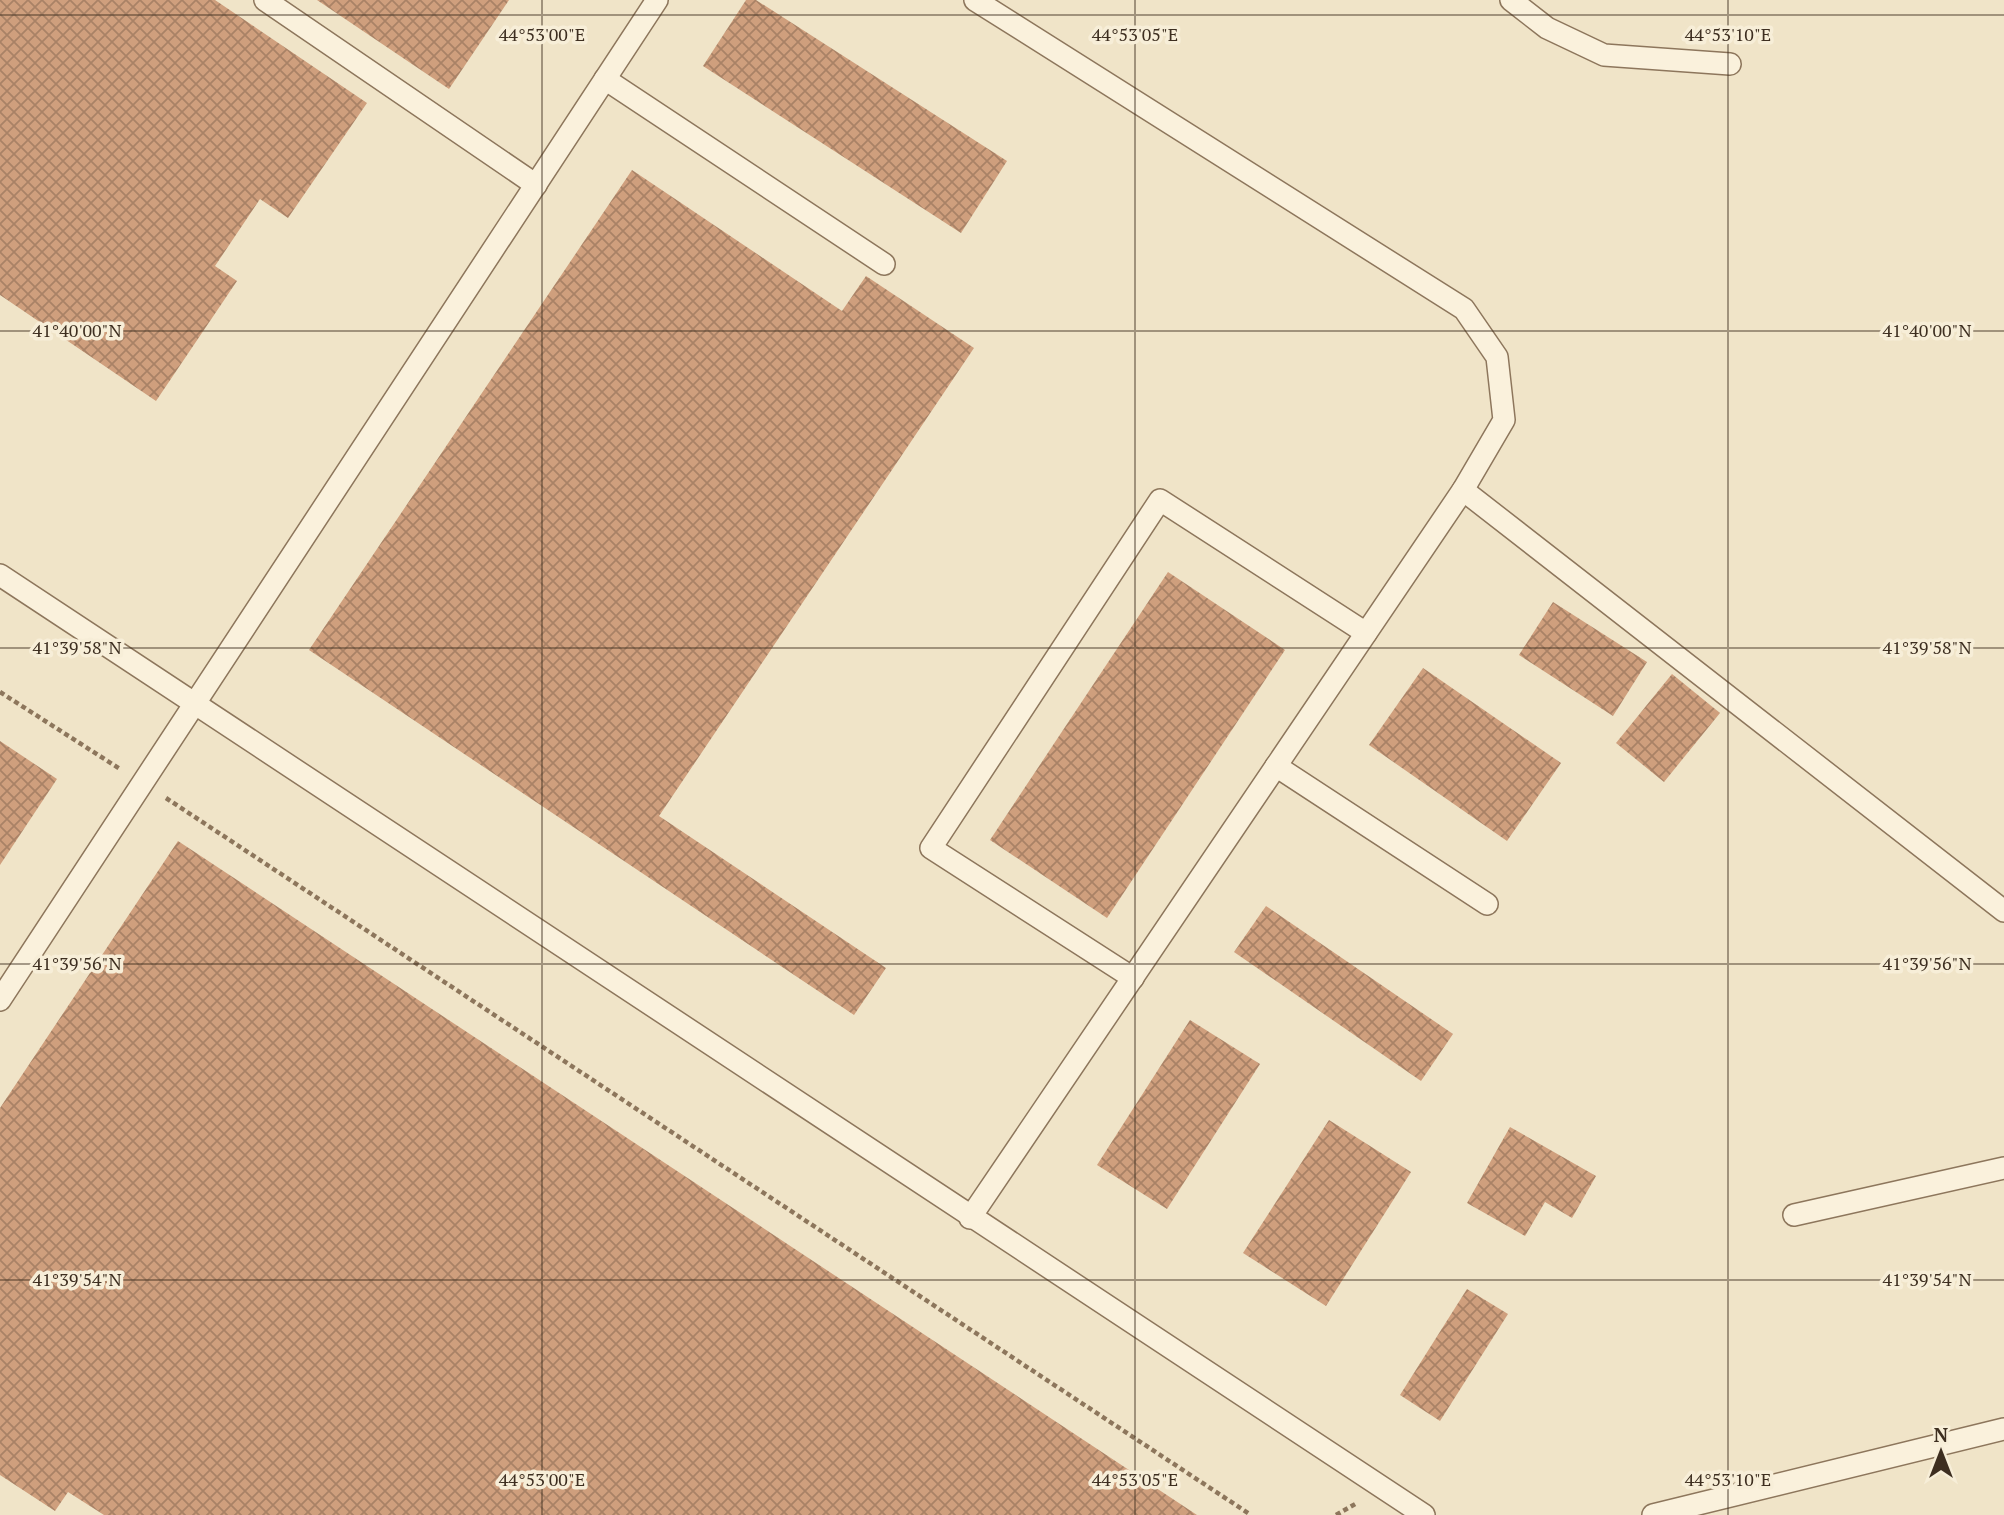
<svg xmlns="http://www.w3.org/2000/svg" width="2004" height="1515" font-family="'PT Serif',serif">
  <defs>
    <pattern id="building-cross-hatch" width="8" height="8" patternUnits="userSpaceOnUse" patternTransform="scale(1.75)"><rect width="8" height="8" fill="#cf9f7d"/><path d="M0 0l8 8M0 8l8-8" fill="none" stroke="#a98266"/></pattern>
  </defs>
  <rect width="100%" height="100%" fill="#f0e4c8"/>
  <!-- building -->
  <g fill="url(#building-cross-hatch)">
    <polygon points="0,0 215,0 367,103 288,218 260,199 215,266 237,281 156,401 0,295"/>
    <polygon points="317,0 509,0 449,89"/>
    <polygon points="746,0 756,0 1007,161 961,233 703,66"/>
    <polygon points="632,170 842,311 866,276 974,348 659,816 886,968 854,1015 309,650"/>
    <polygon points="1168,572 1285,650 1107,918 990,840"/>
    <polygon points="1553,602 1647,662 1613,716 1519,655"/>
    <polygon points="1423,668 1561,763 1507,841 1369,745"/>
    <polygon points="1672,674 1720,713 1664,782 1616,743"/>
    <polygon points="0,741 57,779 0,865"/>
    <polygon points="178,841 1197,1515 104,1515 68,1492 55,1511 0,1475 0,1108"/>
    <polygon points="1266,906 1453,1034 1421,1081 1234,952"/>
    <polygon points="1190,1020 1260,1064 1167,1209 1097,1165"/>
    <polygon points="1329,1120 1411,1172 1326,1306 1243,1253"/>
    <polygon points="1510,1127 1596,1176 1572,1218 1545,1202 1525,1236 1467,1203"/>
    <polygon points="1467,1289 1508,1314 1440,1421 1400,1395"/>
  </g>
  <g fill="none" stroke-linecap="round" stroke-linejoin="round">
    <defs>
      <g id="lane">
        <polyline points="265,0 536,185"/>
        <polyline points="1511,0 1547,28 1604,55 1730,64"/>
        <polyline points="605,79 884,264"/>
        <polyline points="1463,490 2004,911"/>
        <polyline points="0,575 1424,1515"/>
        <polyline points="1276,766 1487,904"/>
        <polyline points="1133,978 931,848 1160,500 1366,633"/>
        <polyline points="0,1000 657,0"/>
        <polyline points="1794,1215 2004,1168"/>
        <polyline points="970,1218 1463,490 1504,420 1497,357 1464,309 975,0"/>
        <polyline points="1653,1515 2004,1429"/>
      </g>
    </defs>
    <!-- lane casing -->
    <use href="#lane" stroke="#8d765c" stroke-width="24"/>
    <!-- path -->
    <g stroke="#8d765c" stroke-width="4.5" stroke-dasharray="5 3.5" stroke-linecap="butt">
      <polyline points="0,692 120,769"/>
      <polyline points="166,798 1251,1515"/>
      <polyline points="1336,1515 1357,1503"/>
    </g>
    <!-- lane -->
    <use href="#lane" stroke="#faf1dc" stroke-width="21"/>
  </g>
  <!-- ticks -->
  <path fill="none" stroke="#3d2e20" stroke-width="2" stroke-opacity="0.45" d="M542 0V1515M1135 0V1515M1728 0V1515M0 15H2004M0 331H2004M0 648H2004M0 964H2004M0 1280H2004"/>
  <g font-size="18" text-anchor="middle" fill="#3d2e20" stroke="#f7eed8" stroke-width="7" stroke-linejoin="round" paint-order="stroke">
    <text x="542" y="41">44°53'00"E</text>
    <text x="1135" y="41">44°53'05"E</text>
    <text x="1728" y="41">44°53'10"E</text>
    <text x="77" y="337">41°40'00"N</text>
    <text x="1927" y="337">41°40'00"N</text>
    <text x="77" y="654">41°39'58"N</text>
    <text x="1927" y="654">41°39'58"N</text>
    <text x="77" y="970">41°39'56"N</text>
    <text x="1927" y="970">41°39'56"N</text>
    <text x="77" y="1286">41°39'54"N</text>
    <text x="1927" y="1286">41°39'54"N</text>
    <text x="542" y="1486">44°53'00"E</text>
    <text x="1135" y="1486">44°53'05"E</text>
    <text x="1728" y="1486">44°53'10"E</text>
  </g>
  <!-- north arrow -->
  <g transform="translate(1941 1452)" stroke="#f7eed8" stroke-width="5" paint-order="stroke">
  <path d="M0-5L12 26L0 18L-12 26Z" fill="#3d2e20"/>
  <text y="-10" font-size="19" font-weight="bold" text-anchor="middle" fill="#3d2e20">N</text>
  </g>
</svg>
